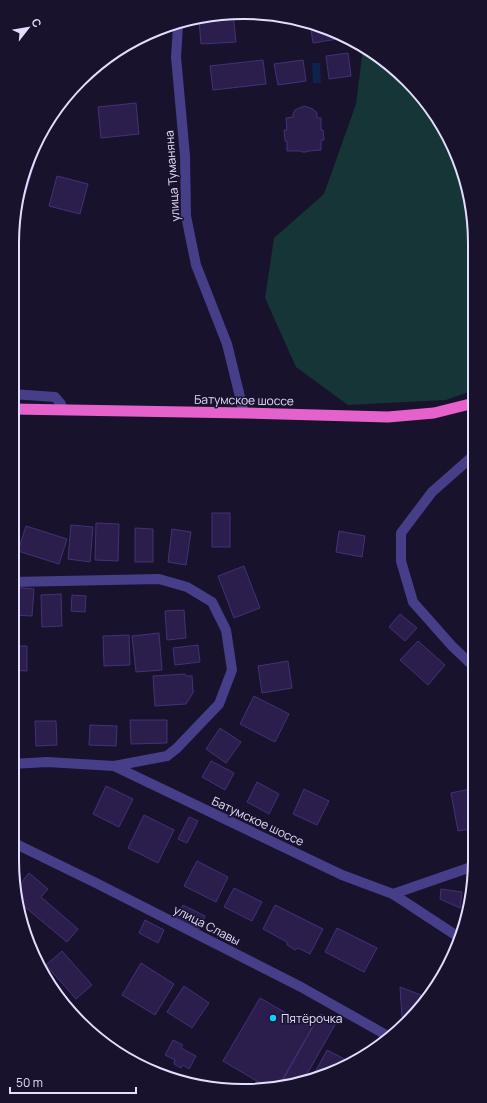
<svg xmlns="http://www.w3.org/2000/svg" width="487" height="1103" font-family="Manrope,sans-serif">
  <rect width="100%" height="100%" fill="#18122c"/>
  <!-- green -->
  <polygon fill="#153536" points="363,48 384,60 427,102 457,155 473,213 474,390 446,400 348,405 296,367 265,298 274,238 324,194 356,104"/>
  <!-- water -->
  <polygon fill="#0e224e" points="312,63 320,63 321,83 313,83"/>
  <!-- building -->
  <g fill="#2b1e4c" stroke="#443178">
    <polygon points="226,13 233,13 236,42 201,44 199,20"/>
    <polygon points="310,23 318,24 344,38 313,43"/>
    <polygon points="348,53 351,76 329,79 326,56"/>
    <polygon points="263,60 266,84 213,90 210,66"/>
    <polygon points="303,60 306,81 278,85 274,64"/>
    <polygon points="136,103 139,134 101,138 98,107"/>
    <polygon points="304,106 313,109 317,113 317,118 321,118 321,130 323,130 324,140 321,140 321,150 308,151 307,152 302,152 300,151 287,151 287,141 285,141 284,130 287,130 286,118 293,117 293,114 295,110"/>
    <polygon points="57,176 88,184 80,214 49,206"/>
    <rect x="212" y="513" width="18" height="34"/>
    <polygon points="96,523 119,524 118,561 95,560"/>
    <polygon points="71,525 93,527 90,562 68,559"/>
    <polygon points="26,526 67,539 59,564 18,551"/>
    <polygon points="135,528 153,529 153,562 135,562"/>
    <polygon points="172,529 191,532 186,565 168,562"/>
    <polygon points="339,531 365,536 362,557 336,552"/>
    <polygon points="244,566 260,608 234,618 218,576"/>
    <polygon points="13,587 34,589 32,616 12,615"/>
    <polygon points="61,594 62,626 42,627 41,595"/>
    <polygon points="72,595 86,596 85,612 71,611"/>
    <polygon points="184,610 186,638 167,640 165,611"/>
    <polygon points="400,614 417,628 405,641 389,627"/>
    <polygon points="159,633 162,670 136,672 132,636"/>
    <polygon points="129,635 130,665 104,666 103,636"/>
    <polygon points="418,641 445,665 428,685 400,660"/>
    <polygon points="198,645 200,662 175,665 173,648"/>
    <polygon points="12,646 27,646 27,671 12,670"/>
    <polygon points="288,661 292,688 262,693 258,666"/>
    <polygon points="185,674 186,676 192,676 193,691 194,691 186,704 155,706 153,676"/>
    <polygon points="254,696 289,714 275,742 240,724"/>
    <polygon points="130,720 167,720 167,743 131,744"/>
    <polygon points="35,721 56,721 57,745 36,746"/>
    <polygon points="90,725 117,726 116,746 89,745"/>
    <polygon points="220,728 241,742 226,763 206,749"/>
    <polygon points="211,761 234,773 225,790 202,777"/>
    <polygon points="257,782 279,794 269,814 247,802"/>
    <polygon points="106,786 133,799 119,827 93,814"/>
    <polygon points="475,788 475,828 458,831 451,793"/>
    <polygon points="304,789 329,801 317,825 293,814"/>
    <polygon points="144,815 174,830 158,863 128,848"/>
    <polygon points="189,817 198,821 187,843 178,839"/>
    <polygon points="197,861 228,877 216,902 184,886"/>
    <polygon points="29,873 48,889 41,897 78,929 67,942 19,902 17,888"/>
    <polygon points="234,888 262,902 252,921 224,907"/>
    <polygon points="441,889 462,892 460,908 440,899"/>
    <polygon points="183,905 205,916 199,929 176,918"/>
    <polygon points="275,905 323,929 310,954 298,948 295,950 287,945 287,942 263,929"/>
    <polygon points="145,920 164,930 158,943 139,933"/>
    <polygon points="337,928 377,948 364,972 325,952"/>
    <polygon points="62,951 92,985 76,999 46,965"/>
    <polygon points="141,963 174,984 155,1015 122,995"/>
    <polygon points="184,986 209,1003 192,1028 167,1012"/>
    <polygon points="400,987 426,997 418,1012 409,1019 402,1017"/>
    <polygon points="260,998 312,1028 278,1087 267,1087 223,1061"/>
    <polygon points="320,1014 336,1023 303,1081 288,1087 279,1087"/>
    <polygon points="173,1040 183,1045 181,1048 196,1056 189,1069 183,1065 181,1068 174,1064 175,1060 165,1055"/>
    <polygon points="327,1050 350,1062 349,1064 312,1078"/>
  </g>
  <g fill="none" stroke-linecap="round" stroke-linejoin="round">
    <!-- service -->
    <g stroke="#473e8a" stroke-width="10">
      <polyline points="21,192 32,155"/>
      <polyline points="474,455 432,492 401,533 401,561 413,602 452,646 474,667"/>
    </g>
    <!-- minor -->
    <g stroke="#473e8a" stroke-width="10">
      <polyline points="178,26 176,57 185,156 186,216 196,265 227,344 244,413"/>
      <polyline points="12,394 55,397 61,404 61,409"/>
      <polyline points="12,764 47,762 114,766 167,756 177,748 219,704 232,670 226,630 212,602 187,587 159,579 12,582"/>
      <polyline points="114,766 342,875 393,894 474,866"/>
      <polyline points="393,894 460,938"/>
    </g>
    <!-- tertiary -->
    <polyline stroke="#473e8a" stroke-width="10" points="12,842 96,883 301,987 388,1036"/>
    <!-- trunk -->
    <polyline stroke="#e561cc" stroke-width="11" points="12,409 244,413 388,417 434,413 474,403"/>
  </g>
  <!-- markers -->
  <circle fill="#0ed1fa" stroke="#18122c" stroke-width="1.5" cx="273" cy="1018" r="4"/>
  <g text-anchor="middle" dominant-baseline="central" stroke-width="3" stroke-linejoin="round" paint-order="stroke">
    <!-- street labels -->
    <g font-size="12" fill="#e4defe" stroke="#18122c">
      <text transform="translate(172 176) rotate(-94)">улица Туманяна</text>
      <text transform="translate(244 400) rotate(1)">Батумское шоссе</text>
      <text transform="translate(258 821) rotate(25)">Батумское шоссе</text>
      <text transform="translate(207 925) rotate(27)">улица Славы</text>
    </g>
    <!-- poi labels -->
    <g font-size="12" fill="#e4defe" stroke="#18122c" text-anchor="start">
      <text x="281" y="1018">Пятёрочка</text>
    </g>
  </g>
  <!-- crop -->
  <path d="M0 0H487V1103H0ZM243 19H244A224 224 0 0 1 468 243V860A224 224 0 0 1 244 1084H243A224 224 0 0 1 19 860V243A224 224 0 0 1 243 19Z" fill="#18122c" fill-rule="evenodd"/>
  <path fill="none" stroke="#e4defe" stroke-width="2" d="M243 19H244A224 224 0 0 1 468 243V860A224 224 0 0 1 244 1084H243A224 224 0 0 1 19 860V243A224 224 0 0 1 243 19Z"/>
  <!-- north arrow -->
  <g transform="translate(28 28) rotate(59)" stroke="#18122c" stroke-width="3" paint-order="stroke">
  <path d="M0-3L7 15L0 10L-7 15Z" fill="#e4defe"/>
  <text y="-6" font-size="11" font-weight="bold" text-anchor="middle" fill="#e4defe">С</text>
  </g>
  <!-- scale -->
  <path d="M10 1087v6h126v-6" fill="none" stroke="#e4defe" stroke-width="2"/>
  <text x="16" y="1087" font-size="12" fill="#e4defe" stroke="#18122c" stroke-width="3" paint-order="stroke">50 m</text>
</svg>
